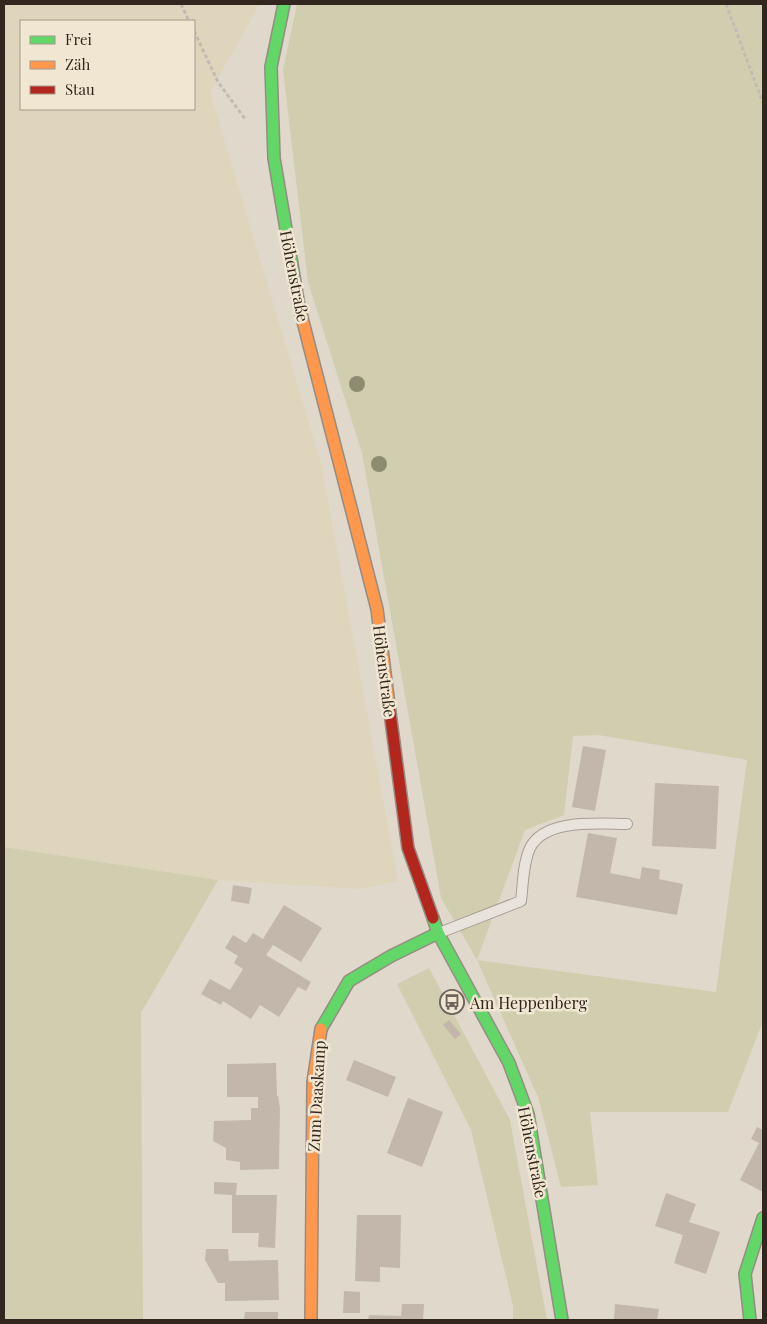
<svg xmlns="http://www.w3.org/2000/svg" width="767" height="1324" font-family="'Playfair Display',serif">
  <rect width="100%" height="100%" fill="#e0d8cb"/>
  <!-- farmland -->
  <path fill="#dfd5bc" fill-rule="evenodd" d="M4 4H260L210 92 321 463 398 881 360 889 218 880 4 847ZM21 21H194V109H21Z"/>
  <!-- green -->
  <g fill="#d0ceae" fill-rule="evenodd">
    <path d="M297 4H763V1021L728 1112H590L598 1185 561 1187 538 1097 477 960 441 898 362 453 308 282 283 70ZM598 735 747 760 716 992 477 960 525 830 564 815 573 736Z"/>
    <polygon points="4,847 218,880 141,1013 143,1320 4,1320"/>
    <polygon points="429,968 510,1120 547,1320 513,1320 513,1306 471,1130 397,984"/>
  </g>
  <!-- building -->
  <g fill="#c3b7ac">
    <polygon points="583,746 606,750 595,811 572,807"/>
    <polygon points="655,783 719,786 716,849 652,846"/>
    <polygon points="588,833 617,838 610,873 640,879 642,867 660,870 659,879 683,884 677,915 576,897"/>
    <polygon points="233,885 252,888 249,904 231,901"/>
    <polygon points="284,905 322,928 301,962 273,945 266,955 311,982 306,991 298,987 279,1017 260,1005 251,1019 223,1001 221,1005 201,994 210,979 230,990 243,969 234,963 238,956 225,948 233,935 246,943 253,933 263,939"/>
    <polygon points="449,1020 461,1034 455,1039 443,1025"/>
    <polygon points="354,1060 396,1077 388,1097 346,1080"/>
    <polygon points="276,1063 277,1096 278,1096 280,1108 279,1169 240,1170 240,1162 226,1160 226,1148 213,1141 214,1121 251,1120 251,1108 258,1108 258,1097 227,1097 227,1064"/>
    <polygon points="408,1098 443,1112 422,1167 387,1153"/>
    <polygon points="757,1127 763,1130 763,1192 740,1180 759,1143 751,1139"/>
    <polygon points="214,1182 237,1183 236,1195 277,1195 275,1248 258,1247 259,1233 232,1233 232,1195 214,1194"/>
    <polygon points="666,1193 696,1204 689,1222 720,1232 706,1274 674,1263 683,1235 655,1226"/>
    <polygon points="357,1215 401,1215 400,1268 380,1267 380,1282 355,1281"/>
    <polygon points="206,1249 228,1249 229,1261 278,1260 279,1300 225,1301 225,1283 218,1283 205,1260"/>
    <polygon points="344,1291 360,1292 360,1313 343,1313"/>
    <polygon points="402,1304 424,1304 423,1320 368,1320 369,1315 401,1316"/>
    <polygon points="615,1304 659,1309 657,1320 614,1320"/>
    <polygon points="245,1312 278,1312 278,1320 244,1320"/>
  </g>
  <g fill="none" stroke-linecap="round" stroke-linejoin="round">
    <defs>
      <path id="lane" d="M439 933 521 901C523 885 523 863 530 848 545 818 599 824 627 824"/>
      <g id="fast">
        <polyline points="284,4 271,67 274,158 299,306"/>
        <polyline points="433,918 438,933 509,1063 528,1114 562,1320"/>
        <polyline points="321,1029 349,981 391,956 438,933"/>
        <polyline points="750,1320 745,1274 763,1218"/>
      </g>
      <g id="slow">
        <polyline points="299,306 377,609 389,705"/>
        <polyline points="311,1320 313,1082 321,1029"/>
      </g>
      <polyline id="jam" points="389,705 408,848 433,918"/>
    </defs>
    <!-- lane casing -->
    <use href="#lane" stroke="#a59e94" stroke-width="12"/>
    <!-- fast casing -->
    <use href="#fast" stroke="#958d84" stroke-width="14"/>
    <!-- slow casing -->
    <use href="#slow" stroke="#958d84" stroke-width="14"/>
    <!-- jam casing -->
    <use href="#jam" stroke="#958d84" stroke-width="14"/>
    <!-- path -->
    <g stroke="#c1bbb3" stroke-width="3" stroke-dasharray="4 2.5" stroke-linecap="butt">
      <polyline points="181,4 189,21"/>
      <polyline points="726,4 763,103"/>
      <polyline points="194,31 218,82 245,119"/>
    </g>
    <!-- lane -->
    <use href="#lane" stroke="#e8e4dc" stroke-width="10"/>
    <!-- fast -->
    <use href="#fast" stroke="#63d668" stroke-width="11"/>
    <!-- slow -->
    <use href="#slow" stroke="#ff974d" stroke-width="11"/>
    <!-- jam -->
    <use href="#jam" stroke="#b3261e" stroke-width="11"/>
  </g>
  <!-- trees -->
  <g fill="#8b8c70">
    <circle cx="357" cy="384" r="8"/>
    <circle cx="379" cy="464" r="8"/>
  </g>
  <!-- icons -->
  <defs>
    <symbol id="bus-ring" viewBox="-11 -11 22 22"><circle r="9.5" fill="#f1e6d1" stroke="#6f645b" stroke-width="1.5"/><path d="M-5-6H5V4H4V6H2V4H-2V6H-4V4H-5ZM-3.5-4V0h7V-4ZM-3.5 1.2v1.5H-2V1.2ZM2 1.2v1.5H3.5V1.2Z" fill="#6f645b"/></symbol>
  </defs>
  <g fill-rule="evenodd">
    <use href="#bus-ring" x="438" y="988" width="28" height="28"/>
  </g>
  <g text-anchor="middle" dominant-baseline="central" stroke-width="5" stroke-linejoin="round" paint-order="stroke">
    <!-- street labels -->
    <g font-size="16" fill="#32261e" stroke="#f1e6d1">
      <text transform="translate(295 276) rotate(79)">Höhenstraße</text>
      <text transform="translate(385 671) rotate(83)">Höhenstraße</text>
      <text transform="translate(316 1096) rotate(-87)">Zum Daaskamp</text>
      <text transform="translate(533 1152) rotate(79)">Höhenstraße</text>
    </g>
    <!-- poi labels -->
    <g font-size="16" fill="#32261e" stroke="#f1e6d1" text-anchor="start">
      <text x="470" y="1002">Am Heppenberg</text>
    </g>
  </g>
  <!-- border -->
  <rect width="767" height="1324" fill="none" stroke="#32261e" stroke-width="10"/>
  <!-- legend -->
  <rect x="20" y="20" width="175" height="90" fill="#f1e6d1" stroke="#a59989"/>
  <rect x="30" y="36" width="25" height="8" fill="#63d668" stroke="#a59989"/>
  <text x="65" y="45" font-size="15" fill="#32261e">Frei</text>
  <rect x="30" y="61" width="25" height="8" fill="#ff974d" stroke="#a59989"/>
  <text x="65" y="70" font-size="15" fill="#32261e">Zäh</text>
  <rect x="30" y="86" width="25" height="8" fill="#b3261e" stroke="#a59989"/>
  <text x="65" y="95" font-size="15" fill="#32261e">Stau</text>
</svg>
